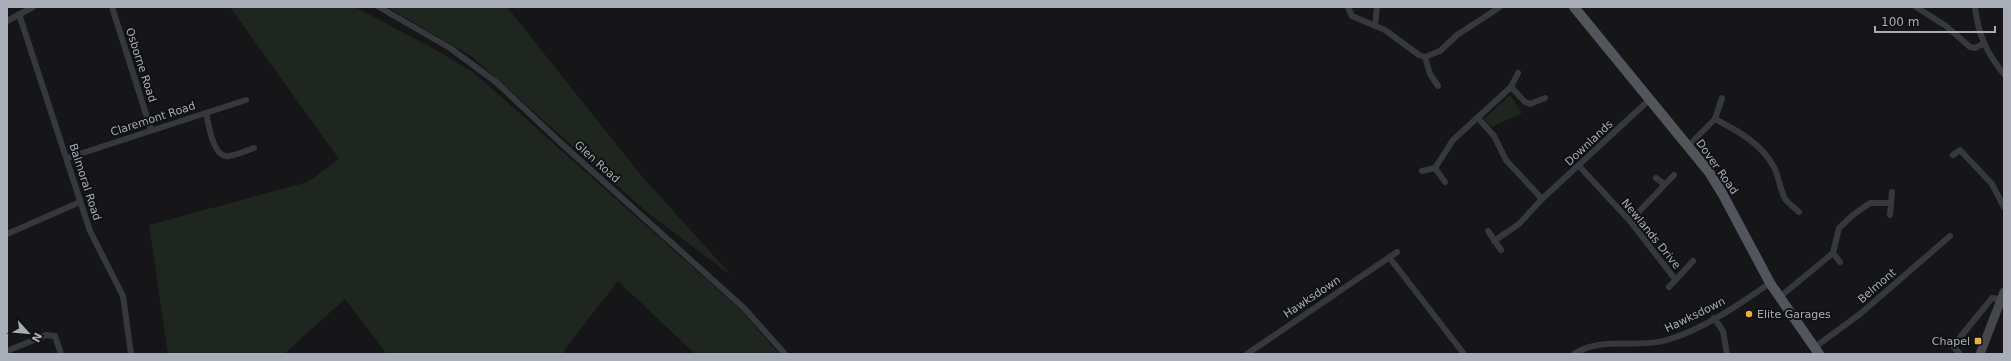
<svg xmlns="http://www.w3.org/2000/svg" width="2011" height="361" font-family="'DejaVu Sans',sans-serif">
  <rect width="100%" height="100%" fill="#161618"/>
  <!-- green -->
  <g fill="#1e261f">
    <polygon points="230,7 355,7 434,49 473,72 742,311 779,354 695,354 618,281 568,345 563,354 387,354 345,299 284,354 168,354 149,225 308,182 339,159"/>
    <polygon points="387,7 507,7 640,174 732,276 648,213 471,56"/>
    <polygon points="1510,95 1522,113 1492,127 1484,119"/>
  </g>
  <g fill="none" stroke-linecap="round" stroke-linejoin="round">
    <!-- street -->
    <g stroke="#37383d" stroke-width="6">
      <polyline points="112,7 151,130"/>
      <polyline points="379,7 450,48 496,82 562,144 744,308 785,354"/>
      <polyline points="1348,7 1352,16 1385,30 1419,55 1425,57 1440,51 1457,35 1500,7"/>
      <polyline points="1916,7 1946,26 1970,47 1975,48 1983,44"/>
      <path d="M1975 7C1978 34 1987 54 2004 74"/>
      <polyline points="19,14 90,231 123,296 131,354"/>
      <polyline points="7,21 33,7"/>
      <polyline points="1375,26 1377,7"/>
      <polyline points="1425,57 1430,74 1438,86"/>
      <polyline points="1511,87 1525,102 1530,104 1545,98"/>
      <path d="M206 113C209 125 213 159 229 156 237 155 246 151 254 148"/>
      <polyline points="1478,118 1494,136 1506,160 1542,199"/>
      <path d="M1715 119C1738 131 1761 143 1774 167 1779 177 1780 189 1785 199 1788 203 1795 208 1799 212"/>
      <polyline points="1688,146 1715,119 1722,98"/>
      <polyline points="1953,155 1960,150 1992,184 2004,207"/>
      <polyline points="67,158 246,100"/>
      <polyline points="1579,166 1630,221 1675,279"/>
      <polyline points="1435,168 1445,182"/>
      <polyline points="1422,171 1435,168 1453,140 1511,87 1518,73"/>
      <polyline points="1656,178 1664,184"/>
      <polyline points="1890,215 1892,192"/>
      <polyline points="1630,221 1674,175"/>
      <polyline points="1488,231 1501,250"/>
      <polyline points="7,234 80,202"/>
      <polyline points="1494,241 1519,224 1542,199 1649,100"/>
      <polyline points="1833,253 1840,262"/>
      <polyline points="1389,257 1464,354"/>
      <polyline points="1669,287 1693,261"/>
      <polyline points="1781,296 1833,253 1839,228 1853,215 1870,203 1891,203"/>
      <polyline points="1714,318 1723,331 1727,354"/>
      <polyline points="1815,347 1860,314 1950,236"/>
      <polyline points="7,351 46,335 55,336 61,354"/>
      <polyline points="1247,354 1397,252"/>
      <path d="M1574 354C1602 336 1637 349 1667 340 1702 330 1740 304 1770 283"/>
      <polyline points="1960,354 1953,346 1992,298 2000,299"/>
    </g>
    <!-- secondary -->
    <polyline stroke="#45474d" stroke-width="9" points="1980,354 2004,292"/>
    <!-- primary -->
    <polyline stroke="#53555c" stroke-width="10" points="1574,7 1709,172 1722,193 1770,283 1819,354"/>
  </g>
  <!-- markers -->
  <g fill="#f2b134" stroke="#111113" stroke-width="1.5">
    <circle cx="1749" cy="314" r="4"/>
    <rect x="1974" y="337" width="8" height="8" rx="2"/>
  </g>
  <g text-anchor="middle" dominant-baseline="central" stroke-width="4" stroke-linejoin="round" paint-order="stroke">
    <!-- street labels -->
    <g font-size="11" fill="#a8adb8" stroke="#111113">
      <text transform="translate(141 65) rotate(72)">Osborne Road</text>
      <text transform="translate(153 119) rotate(-18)">Claremont Road</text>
      <text transform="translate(1589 143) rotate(-43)">Downlands</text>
      <text transform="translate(597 162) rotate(42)">Glen Road</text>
      <text transform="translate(1717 167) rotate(55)">Dover Road</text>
      <text transform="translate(85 182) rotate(72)">Balmoral Road</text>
      <text transform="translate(1651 234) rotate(51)">Newlands Drive</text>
      <text transform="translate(1877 286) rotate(-41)">Belmont</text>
      <text transform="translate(1312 297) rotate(-34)">Hawksdown</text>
      <text transform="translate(1695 315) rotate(-26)">Hawksdown</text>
    </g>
    <!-- poi labels -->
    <g font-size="11" fill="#a8adb8" stroke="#111113" text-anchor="start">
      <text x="1757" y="314">Elite Garages</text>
      <text x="1970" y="341" text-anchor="end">Chapel</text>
    </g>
  </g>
  <!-- border -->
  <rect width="2011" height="361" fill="none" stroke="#a8adb8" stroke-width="16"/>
  <!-- north arrow -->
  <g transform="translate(28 333) rotate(117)" stroke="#111113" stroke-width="3" paint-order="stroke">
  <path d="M0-3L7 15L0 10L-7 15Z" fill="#a8adb8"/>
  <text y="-6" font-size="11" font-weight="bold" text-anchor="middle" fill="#a8adb8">N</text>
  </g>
  <!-- scale -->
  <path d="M1875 26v6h120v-6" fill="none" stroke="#a8adb8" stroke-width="2"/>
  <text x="1881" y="26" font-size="12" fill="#a8adb8" stroke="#111113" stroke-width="3" paint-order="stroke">100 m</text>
</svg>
